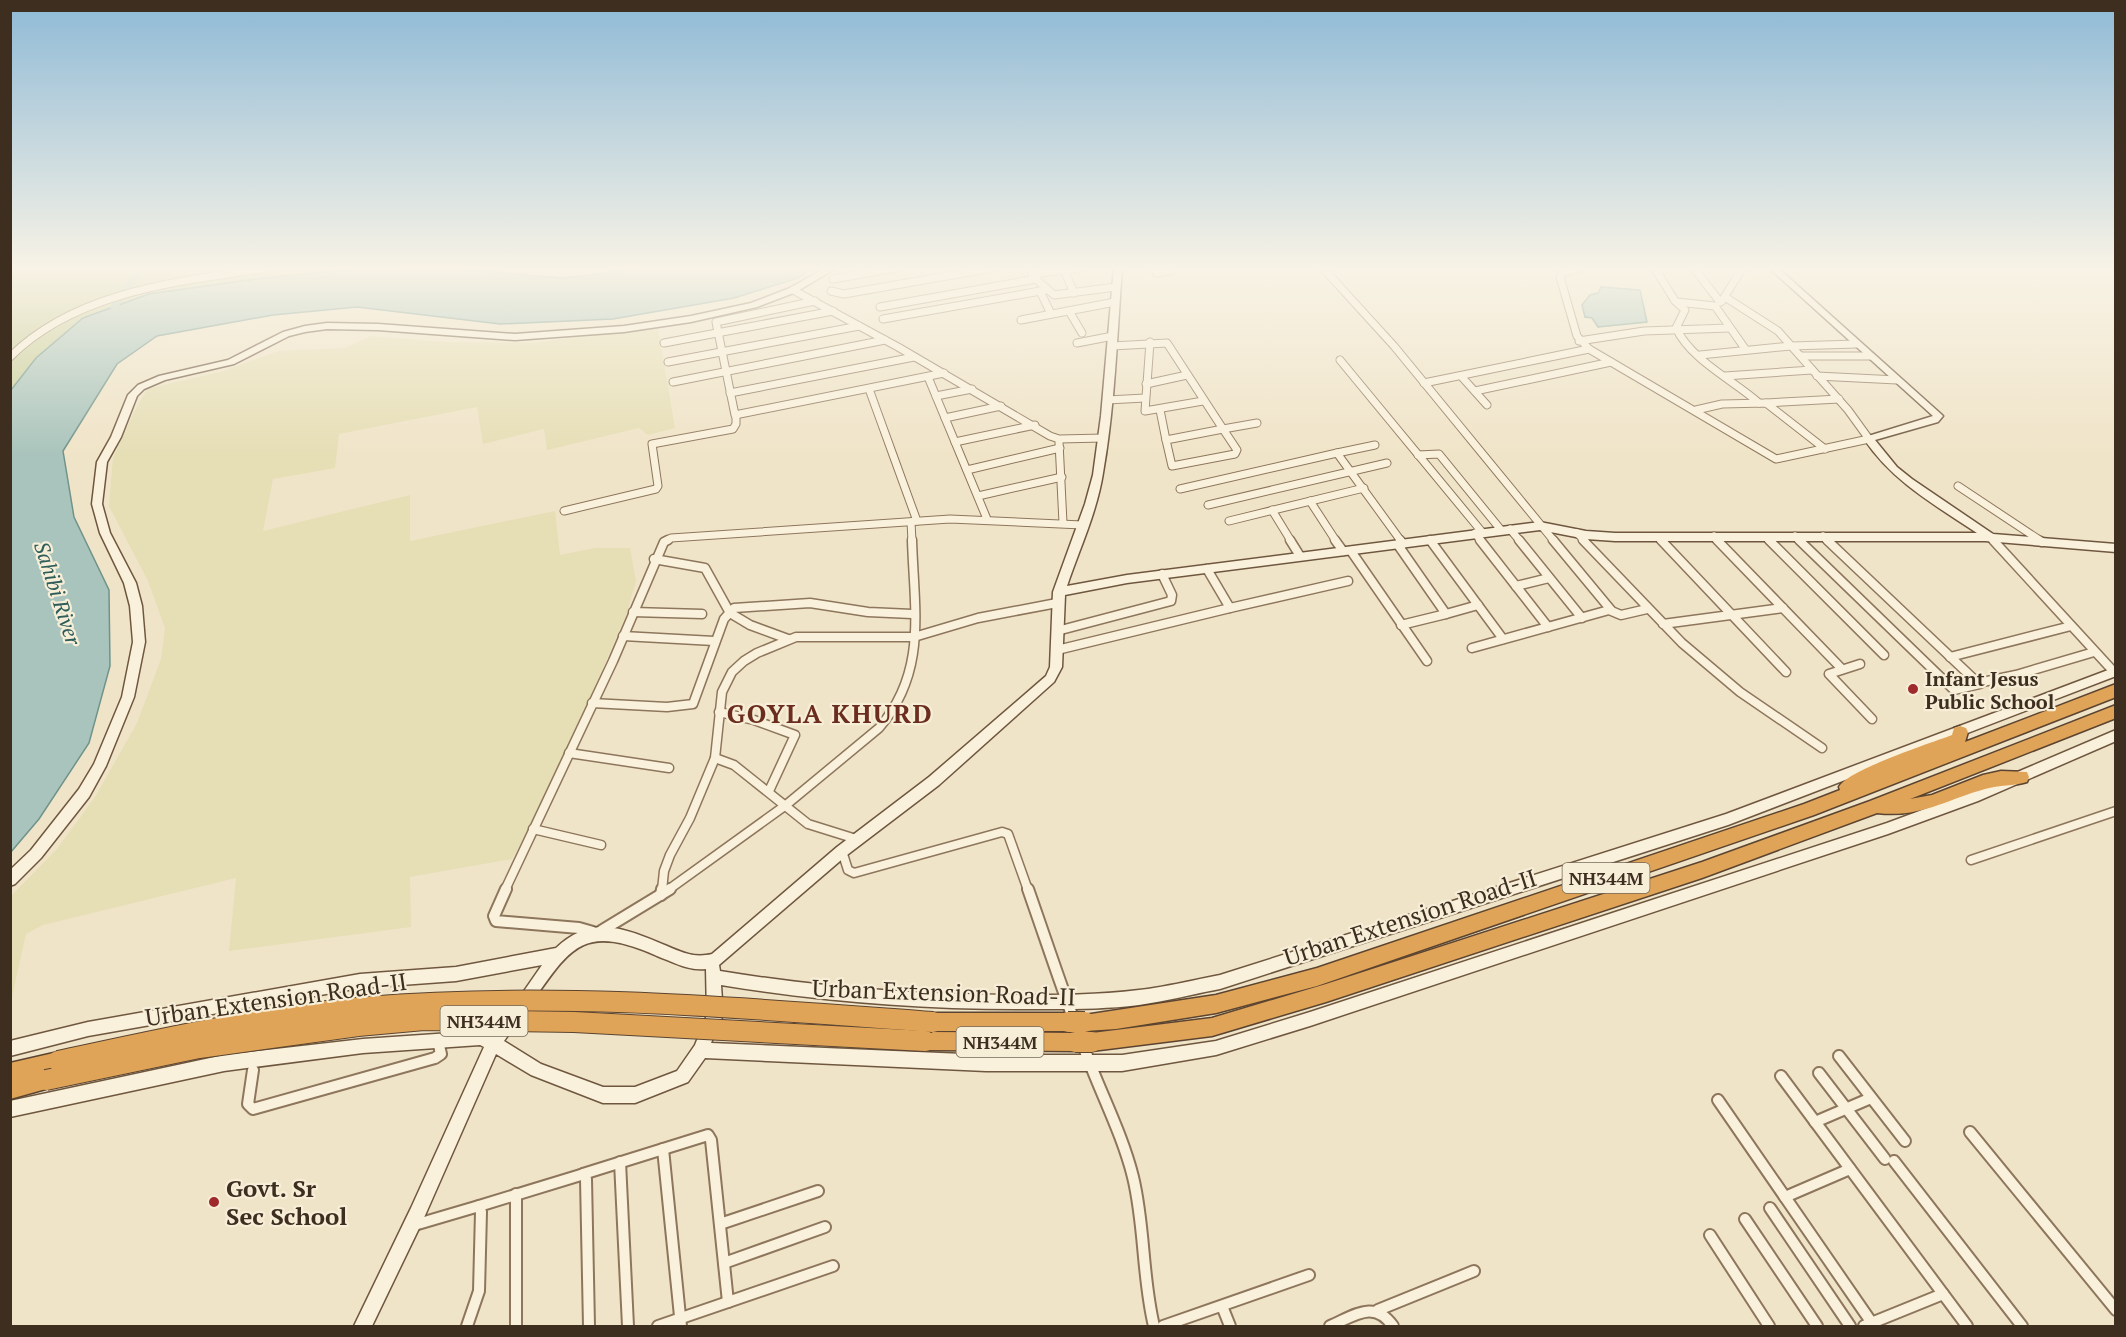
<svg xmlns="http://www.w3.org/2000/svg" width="2126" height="1337" font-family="'PT Serif',serif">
  <rect width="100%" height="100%" fill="#f0e4c8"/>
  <!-- farmland -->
  <polygon fill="#e6deb5" points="658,328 675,428 648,435 639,428 547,450 544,429 483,444 477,407 339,434 335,468 273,479 263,531 410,495 410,541 555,511 560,555 595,548 630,548 636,581 626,615 573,737 532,823 512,859 410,877 411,927 229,951 236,878 43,925 26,934 11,1001 11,896 57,849 95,797 137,723 161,659 165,628 148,581 109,506 113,458 133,414 147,389 220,372 279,351 345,348 371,336 444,342 536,343 581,336"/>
  <!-- green -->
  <polygon fill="#c9cf9b" points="11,267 343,267 344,270 256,279 149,294 83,318 11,390"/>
  <!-- water -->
  <g fill="#a9c4bc" stroke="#6f938a" stroke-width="1.5">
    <polygon points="658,267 815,267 798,278 734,298 613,319 500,324 357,307 273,315 157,336 117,364 63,451 74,517 109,590 110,666 89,743 39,819 11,852 11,390 36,358 83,318 149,294 256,279 366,268 470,270 562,278"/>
    <polygon points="1601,287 1640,290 1647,322 1598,327 1592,318 1585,317 1582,305 1590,295 1598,293"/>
  </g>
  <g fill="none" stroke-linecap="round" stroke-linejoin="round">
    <!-- canal -->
    <polyline stroke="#a9c4bc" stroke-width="7" points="121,316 114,307 141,267"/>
    <defs>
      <g id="street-far2">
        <polyline points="1029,267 1036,279 1054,295 1116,287"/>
        <polyline points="1063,267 1064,270 1085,267"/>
        <polyline points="1155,267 1156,273 1171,271"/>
        <polyline points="1322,267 1394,346 1554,541"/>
        <polyline points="1583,267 1563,273 1560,277 1577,336 1589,349 1776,459 1869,439 1848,410 1778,331 1725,297"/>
        <path d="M1654 267 1675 301 1685 310 1676 328C1691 360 1733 380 1759 403"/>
        <polyline points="1693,267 1720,302"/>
        <polyline points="1032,274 1064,270 1074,293"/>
        <polyline points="833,279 901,267"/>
        <polyline points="793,290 898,347 1050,436 1059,439 1104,438"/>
        <polyline points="831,291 844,294 998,267"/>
        <polyline points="1040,291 1051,314"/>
        <polyline points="815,301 716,322 735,415 944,373"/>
        <polyline points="1722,301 1743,267"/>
        <polyline points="1677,302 1715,306 1746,350"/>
        <polyline points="880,307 1036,279"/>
        <polyline points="1069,311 1082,333"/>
        <polyline points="883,319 1046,290"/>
        <polyline points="1021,320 1115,302"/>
        <polyline points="1579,341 1644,331 1729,328"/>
        <polyline points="1150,342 1145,411 1203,401"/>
        <polyline points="664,343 833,311"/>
        <polyline points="1077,343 1113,336"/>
        <polyline points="1112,346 1167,343 1223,429"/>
        <polyline points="1700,355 1791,346 1856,344"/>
        <polyline points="1801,356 1870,356"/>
        <path d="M10 357C78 289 185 281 274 267"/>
        <polyline points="1340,360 1482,532"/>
        <polyline points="668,362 859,326"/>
        <polyline points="1461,376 1487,405"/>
        <polyline points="1725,376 1812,370"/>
        <polyline points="1817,376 1897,380"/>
        <polyline points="928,377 987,519"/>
        <polyline points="673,382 885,340"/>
        <polyline points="1424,383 1589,349"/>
        <polyline points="1146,384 1187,375"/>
        <polyline points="869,389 917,521"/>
        <polyline points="1475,391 1611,362"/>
        <polyline points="730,393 914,357"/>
        <polyline points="936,396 972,389"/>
        <polyline points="1107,400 1145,398"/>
        <polyline points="1766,403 1839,399"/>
        <polyline points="1160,410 1166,440"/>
        <polyline points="1696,410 1722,404 1766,403 1825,449"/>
        <polyline points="945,418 1001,406"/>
        <polygon points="1223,429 1237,450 1235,454 1172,466 1166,440"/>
        <polyline points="1223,429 1257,423"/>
        <polyline points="955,442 1035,425"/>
        <polyline points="1059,442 1063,523"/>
        <polyline points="1337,453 1375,445"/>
        <polyline points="1418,455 1439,454 1501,530"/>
        <polyline points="967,470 1060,448"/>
        <polyline points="1958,486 2041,541"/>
        <polyline points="1180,489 1337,453 1401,541"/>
        <polyline points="978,496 1062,477"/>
        <polyline points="1310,501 1336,541"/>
        <polyline points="1208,505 1387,463"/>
        <polyline points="1272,510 1291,541"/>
        <polyline points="564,511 656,489 658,486 652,444 733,429 736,424 736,415"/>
        <polyline points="1229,521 1364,488"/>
        <polyline points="911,522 912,541"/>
        <polyline points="1510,529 1520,541"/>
        <polyline points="1475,533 1481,541"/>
        <polyline points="1577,533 1585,541"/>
        <polyline points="1714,536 1719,541"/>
        <polyline points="1795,536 1800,541"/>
        <polyline points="1823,536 1828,541"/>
        <polyline points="1659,537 1663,541"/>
        <polyline points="1766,537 1770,541"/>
        <polyline points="1991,537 1995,541"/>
        <polyline points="666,541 671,538 950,519 1082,525"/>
      </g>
      <g id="street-far1">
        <polyline points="1290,540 1300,556"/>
        <polyline points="1335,540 1343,551"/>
        <polyline points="1400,540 1403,544"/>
        <polyline points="1430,540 1503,639"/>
        <polyline points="1480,540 1548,627"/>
        <polyline points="1519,540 1582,618"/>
        <polyline points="1553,540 1611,610"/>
        <polyline points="1583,540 1682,643 1740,692 1822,748"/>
        <polyline points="1661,540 1786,672"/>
        <polyline points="1717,540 1842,669"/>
        <polyline points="1769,540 1884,655"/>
        <polyline points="1799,540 1954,690 1980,684"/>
        <polyline points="1827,540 1978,683 2016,675 2094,652"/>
        <polyline points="1993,540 2114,672"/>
        <polyline points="2038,540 2042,542"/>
        <polyline points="1398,545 1446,614 1401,625"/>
        <polyline points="1351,551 1427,661"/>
        <polyline points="654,559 705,568 730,613 750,625 788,639"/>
        <polyline points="1516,586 1549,578"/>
        <polyline points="1230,608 1348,581"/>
        <polyline points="633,612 702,614"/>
        <polyline points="1446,614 1478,605"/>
        <polyline points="1663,624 1783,608"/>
        <polyline points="1057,631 1171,601 1172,595 1162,574"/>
        <polyline points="623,636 714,641"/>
        <polyline points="1472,648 1609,610 1621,615 1647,609"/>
        <polyline points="1057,650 1230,608 1207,569"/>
        <polyline points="1950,657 2071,626"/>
        <polyline points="1860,664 1829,674 1872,719"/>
        <polyline points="592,703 667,707 693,704 724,619 734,608 810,603 868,612 912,614"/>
        <polyline points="719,712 754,720 795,735 769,791"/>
        <polyline points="569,753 669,768"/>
        <polyline points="715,758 734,765 808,824 856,839"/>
        <polyline points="533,829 601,845"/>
        <polyline points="842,851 848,870 854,873 1002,832 1008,834 1028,890"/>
        <polyline points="1971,860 2116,811"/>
        <polyline points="505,890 613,661 664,542 668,540"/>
        <polyline points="662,890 664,871 670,855 690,818 715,758 722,692 732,672 744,661 757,653 796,637 914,637 978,618 1057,603"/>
        <path d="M668 890 786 805 879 728C928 671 914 609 912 540"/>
      </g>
      <g id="street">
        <polyline points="506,889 494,916 496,921 579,928 593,932"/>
        <path d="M1028 889C1048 946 1067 1004 1089 1061 1104 1100 1123 1137 1133 1177 1145 1226 1142 1277 1154 1326"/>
        <polyline points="661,895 662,889"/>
        <polyline points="601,931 670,889"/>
        <polyline points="1839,1056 1905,1141"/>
        <polyline points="253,1070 248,1104 253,1109 435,1058 441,1054 438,1041"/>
        <polyline points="1819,1073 1885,1159"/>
        <polyline points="1781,1076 1967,1326"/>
        <polyline points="1718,1100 1874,1326"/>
        <polyline points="1815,1122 1871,1098"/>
        <polyline points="1970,1132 2116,1310"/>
        <polyline points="663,1149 681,1326"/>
        <polyline points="1894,1161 2022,1326"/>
        <polyline points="620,1162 628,1326"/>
        <polyline points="583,1174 708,1135 711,1140 728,1302"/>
        <polyline points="516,1194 516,1326"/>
        <polyline points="1785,1197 1850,1169"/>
        <polyline points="479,1206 584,1174 586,1179 589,1326"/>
        <polyline points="1770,1208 1850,1326"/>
        <polyline points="1745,1219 1817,1326"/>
        <polyline points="720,1224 818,1191"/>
        <polyline points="411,1226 479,1206 481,1212 479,1291 467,1326"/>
        <polyline points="1710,1235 1769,1326"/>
        <polyline points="724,1263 825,1227"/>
        <polyline points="1222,1306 1230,1326"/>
        <polyline points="1378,1310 1474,1271"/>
        <polyline points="658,1326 833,1266"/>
        <polyline points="1163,1326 1309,1275"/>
        <path d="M1330 1326C1354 1316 1374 1299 1393 1326"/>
        <polyline points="1864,1326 1943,1294"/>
      </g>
      <g id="secondary">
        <polygon points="827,267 838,267 796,292 757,307 691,322 624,332 515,340 378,330 327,329 305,332 289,336 234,364 165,380 144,389 137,396 121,437 107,462 102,504 110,533 136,583 142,606 145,642 134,697 106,766 89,797 41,858 15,884 10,886 10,870 31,850 79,789 94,764 122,697 133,642 130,606 124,583 100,533 92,504 97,462 111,437 128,395 138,385 159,376 228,360 283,332 305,326 327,323 378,324 515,334 624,326 691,316 751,303 790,288"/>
        <path d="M1114 267H1122C1117 336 1115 405 1103 473 1097 512 1079 550 1067 586L1127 575 1540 522 1586 531 1615 533H1977C1935 505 1893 482 1864 439L1865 437 1933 416 1768 267H1777L1941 414 1943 416 1938 422 1875 440 1897 467 1912 479 1993 534 2116 544V552L1985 541H1615L1586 539 1540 530 1127 583 1065 595 1062 667 1054 682 939 785 847 855 719 965 720 971C818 987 917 995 1016 995 1057 995 1098 995 1139 990 1167 987 1193 980 1220 975L1726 814 2116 667V676L1728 825 1220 989C1193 994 1167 1001 1139 1005 1099 1010 1057 1009 1016 1009 917 1009 819 1001 721 985L723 1015 711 1043 986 1055H1122L1216 1041 1310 1012 1887 823 1968 793 2116 730V741L1978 801 1888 834 1310 1026 1216 1055 1122 1071H986L705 1058 688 1082 635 1103H603L531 1075 496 1054 423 1220 372 1326H354L411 1208 484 1047 480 1045 363 1053 224 1071 10 1117V1101L224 1055 363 1039 480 1031 490 1034 507 1013 512 1011 517 1013 520 1018 504 1041 541 1064 603 1087H635L677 1071 695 1045 707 1015 706 969C688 971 673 962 657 956 580 922 570 949 527 1009L522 1011 517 1009 515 1004 542 965 456 981 360 988 88 1036 10 1056V1041L88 1022 360 974 456 967 556 948C592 913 627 929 667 946 683 953 695 958 712 954L837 847 929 777 1046 676 1050 667 1053 592 1085 504 1093 475 1101 416Z"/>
      </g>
      <g id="highway">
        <path d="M2116 684V697L1814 815 1317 986 1216 1013 1116 1029 1085 1031 1078 1028 1076 1024 1075 1028 1068 1031H933L926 1028 924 1022 926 1016 933 1013H1068L1075 1016 1076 1020 1078 1016 1216 995 1317 968 1804 804 1840 790 1839 787C1847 770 1931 743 1952 735L1954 728 1960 726 1966 728 1968 732 1965 742Z"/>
        <path d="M2116 705V718L1910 799 1932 795 1983 775 2001 771 2027 772 2029 777 2027 782C2014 786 1999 785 1985 789 1945 800 1921 818 1877 813L1702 878 1326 1002 1212 1036 1092 1051 1085 1049 1084 1044 1082 1049 1075 1051 925 1050 918 1048 915 1041 918 1034 925 1032 1075 1033 1082 1035 1084 1040 1085 1035 1092 1033 1212 1018 1326 984 1702 862 1870 801Z"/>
        <polygon points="58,1052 65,1054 68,1061 65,1068 51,1072 56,1080 53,1087 10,1099 10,1063"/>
      </g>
    </defs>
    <!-- street-far2 casing -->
    <use href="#street-far2" stroke="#8d765c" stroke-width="9"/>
    <!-- street-far1 casing -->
    <use href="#street-far1" stroke="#8d765c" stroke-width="11"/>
    <!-- street casing -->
    <use href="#street" stroke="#8d765c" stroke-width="14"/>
    <!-- secondary casing -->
    <use href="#secondary" stroke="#6f573f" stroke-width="3"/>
    <!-- highway casing -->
    <use href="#highway" stroke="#5b4430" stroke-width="3"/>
    <!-- street-far2 -->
    <use href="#street-far2" stroke="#faf1dc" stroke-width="7"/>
    <!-- street-far1 -->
    <use href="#street-far1" stroke="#faf1dc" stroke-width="8"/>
    <!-- street -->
    <use href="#street" stroke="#faf1dc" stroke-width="10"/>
    <!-- secondary -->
    <use href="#secondary" fill="#faf1dc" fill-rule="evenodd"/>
    <!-- highway -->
    <use href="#highway" fill="#e0a458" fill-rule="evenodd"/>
    <defs>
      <g id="highway-bridge">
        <polyline points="1068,1022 1085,1022"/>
        <polyline points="1075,1042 1092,1042"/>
        <path d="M58 1061C160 1039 262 1016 366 1007 555 991 744 1008 933 1022"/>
        <polyline points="46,1080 199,1048 358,1026 424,1020 574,1022 925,1041"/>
      </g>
    </defs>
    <!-- highway-bridge casing -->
    <use href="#highway-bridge" stroke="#5b4430" stroke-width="22" stroke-linecap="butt"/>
    <!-- highway-bridge -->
    <use href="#highway-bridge" stroke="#e0a458" stroke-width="20"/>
  </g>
  <!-- sky -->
  <linearGradient id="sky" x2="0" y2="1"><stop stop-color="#8fbad6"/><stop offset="0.59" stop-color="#f8f3e6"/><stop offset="1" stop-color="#f8f3e6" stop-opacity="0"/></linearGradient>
  <rect width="2126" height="455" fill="url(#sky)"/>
  <!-- markers -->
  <g fill="#9e2a2b" stroke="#f7eed8" stroke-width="2">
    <circle cx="1913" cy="689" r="6"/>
    <circle cx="214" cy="1202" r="6"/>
  </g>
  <g text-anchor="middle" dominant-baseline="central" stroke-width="4.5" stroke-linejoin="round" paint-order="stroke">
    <!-- shield labels -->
    <g fill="#f7eed8" stroke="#756857" stroke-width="1.5">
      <rect x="1562.5" y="863" width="87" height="30" rx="4.5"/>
      <rect x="440.5" y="1006" width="87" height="30" rx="4.5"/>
      <rect x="956.5" y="1027" width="87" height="30" rx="4.5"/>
    </g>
    <g font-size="18" font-weight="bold" fill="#3d2e20">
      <text x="1606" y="878">NH344M</text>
      <text x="484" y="1021">NH344M</text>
      <text x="1000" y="1042">NH344M</text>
    </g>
    <!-- poi labels -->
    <g font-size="20" font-weight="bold" fill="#3d2e20" stroke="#f7eed8" text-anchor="start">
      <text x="1925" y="678">Infant Jesus<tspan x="1925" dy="23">Public School</tspan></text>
    </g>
    <!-- water labels -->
    <g font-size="21" font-style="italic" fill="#2f5d5a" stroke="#f7eed8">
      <text transform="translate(58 593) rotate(72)">Sahibi River</text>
    </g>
    <!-- near-street labels -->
    <g font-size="24" fill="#3d2e20" stroke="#f7eed8">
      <text transform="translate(1410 917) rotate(-18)">Urban Extension Road-II</text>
      <text transform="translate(944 992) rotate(2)">Urban Extension Road-II</text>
      <text transform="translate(276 999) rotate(-8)">Urban Extension Road-II</text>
    </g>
    <!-- near-poi labels -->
    <g font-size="24" font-weight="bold" fill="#3d2e20" stroke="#f7eed8" text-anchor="start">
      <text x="226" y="1188">Govt. Sr<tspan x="226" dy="28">Sec School</tspan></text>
    </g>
    <!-- district labels -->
    <g font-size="26" font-weight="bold" letter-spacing="1.5" fill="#6b2e1e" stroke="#f7eed8">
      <text x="830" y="713">GOYLA KHURD</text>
    </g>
  </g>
  <!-- border -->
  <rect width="2126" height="1337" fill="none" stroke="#3d2e20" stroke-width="24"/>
</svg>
